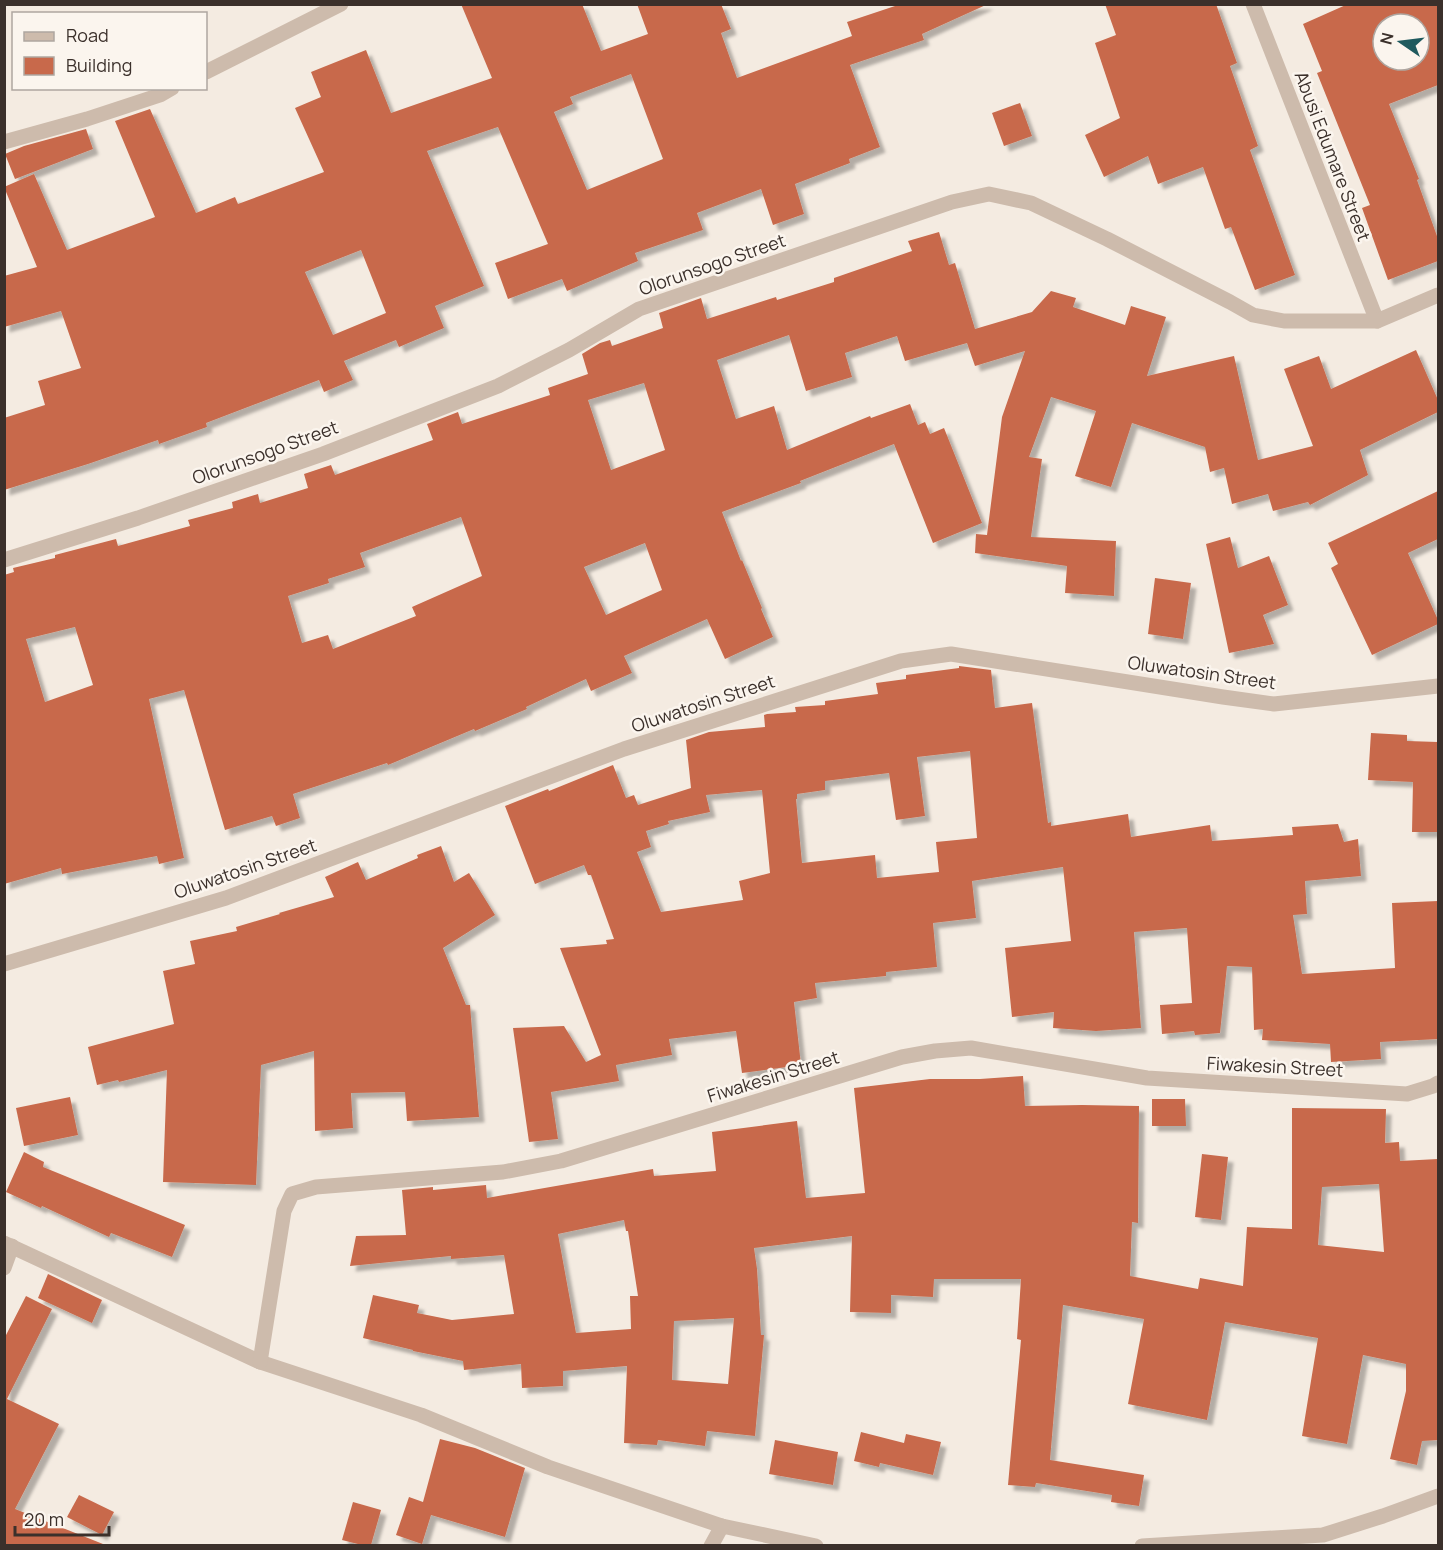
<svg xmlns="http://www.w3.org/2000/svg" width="1443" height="1550" font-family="Manrope,sans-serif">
  <defs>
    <filter id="shadow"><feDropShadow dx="5.5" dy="5.5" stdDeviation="1.5" flood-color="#0004"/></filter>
  </defs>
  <rect width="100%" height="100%" fill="#f4ebe1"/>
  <!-- building -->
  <g fill="#c8694b" fill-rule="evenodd" filter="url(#shadow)">
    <path d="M461 4H582L601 51 648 34 637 4H721L731 29 721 33 737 78 852 36 847 22 901 4H988L922 34 924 40 850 65 880 147 849 159 850 163 795 184 804 214 773 225 761 189 697 213 703 230 635 253 638 261 567 291 562 279 508 299 495 263 548 244 498 127 427 151 484 286 435 306 444 328 399 347 396 340 344 361 353 380 324 392 319 380 206 423 207 427 159 444 158 440 88 464 4 490V418L45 405 38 381 81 368 61 311 4 327V276L37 267 4 187 34 174 67 250 155 217 115 121 150 109 196 213 235 197 238 204 324 172 295 108 321 97 311 72 366 50 391 113 492 78ZM631 74 663 159 587 190 554 112 573 104 570 97ZM361 250 386 313 333 335 305 272Z"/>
    <polygon points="1105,4 1216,4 1237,63 1230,66 1258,146 1250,150 1295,275 1255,290 1231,227 1225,229 1203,167 1158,184 1148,156 1104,177 1085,135 1120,118 1095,43 1116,35"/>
    <path d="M1348 4H1438V85L1389 104 1419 179 1417 180 1438 239V261L1388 280 1362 208 1370 205 1317 73 1322 71 1303 24ZM1383 24H1419V60H1383Z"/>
    <polygon points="1020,103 1032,136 1004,146 992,113"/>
    <polygon points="86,129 93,149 15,179 5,154 24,146"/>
    <path d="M939 232 949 265 955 263 975 329 1032 312 1051 291 1076 298 1073 307 1125 325 1131 306 1166 317 1147 376 1234 356 1258 460 1313 446 1284 369 1319 356 1331 389 1416 350 1438 400V412L1360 450 1368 475 1310 505 1308 502 1273 511 1268 494 1232 504 1224 468 1210 472 1205 447 1132 423 1111 487 1075 476 1096 411 1051 397 1029 457 1042 459 1031 537 1116 541 1114 596 1065 593 1067 566 975 553 976 534 987 535 1002 417 1025 351 975 366 967 343 905 361 897 336 845 353 852 377 806 391 789 335 717 360 736 419 774 406 787 450 870 416 871 418 910 404 918 425 925 422 930 434 944 428 982 523 933 543 894 444 800 481 801 483 722 512 741 561 742 560 762 608 761 609 773 637 725 659 707 619 624 656 632 673 591 691 586 679 526 707 527 709 475 731 474 729 388 765 387 763 293 794 300 818 276 826 272 816 225 830 184 690 149 699 184 858 159 864 157 856 62 874 61 868 4 884V575L14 572 13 568 55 558V555L116 539 118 546 190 526 188 520 233 508 232 502 258 494 260 503 308 488 304 474 331 465 335 475 433 440 427 424 458 412 462 424 550 395 548 388 588 374 582 354 600 343 610 340 612 346 663 328 659 313 701 298 707 319 776 297 777 300 834 282V278L912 251 908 241ZM644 383 665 450 611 470 588 400ZM461 517 482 576 412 607 416 616 333 649 328 635 302 643 288 596 329 583 328 579 365 567 360 553ZM645 543 662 590 606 615 584 567ZM75 627 93 685 45 702 26 639Z"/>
    <polygon points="1438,491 1438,539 1408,553 1438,620 1438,624 1372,655 1331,568 1338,564 1328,543"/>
    <polygon points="1230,537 1238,568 1269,556 1288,605 1263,615 1274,644 1229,653 1206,544"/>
    <polygon points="1155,578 1191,583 1183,639 1148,634"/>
    <path d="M959 666 991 670 995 708 1032 703 1048 823 1051 822V826L1128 814 1131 837 1210 825 1212 841 1293 835 1292 827 1338 824 1344 842 1358 839 1361 876 1305 881 1307 914 1293 915 1302 974 1395 968 1392 903 1438 901V1039L1380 1042 1381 1059 1331 1062 1330 1044 1262 1040 1263 1029 1254 1030 1252 967 1227 966 1220 1033 1195 1035 1194 1031 1162 1034 1160 1005 1192 1003 1187 928 1134 932 1141 1028 1096 1031 1053 1028 1054 1012 1012 1017 1005 948 1071 941 1063 867 972 881 976 918 933 923 937 967 886 972V976L815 983 817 998 794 1002 801 1065 742 1073 736 1031 669 1039 672 1055 616 1065 619 1081 551 1092 558 1139 529 1142 513 1028 564 1026 586 1062 601 1055 560 948 607 944 606 940 614 939 591 875H588L584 865 535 884 505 806 548 789 549 791 613 765 626 798 634 795 638 805 691 788 686 740 709 732 765 727 764 715 767 714 796 712 795 707 825 705V701L878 694 876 683 906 679V675L959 668ZM970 751 977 838 936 842 939 872 877 878 875 855 802 863 796 799H797V794L825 790V781L889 773 896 820 925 816 917 757ZM762 790 770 873 739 881 743 900 661 912 637 852 651 847 646 831 669 824 668 821 710 812 706 795Z"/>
    <polygon points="1371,733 1407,735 1407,741 1438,742 1438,832 1412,832 1413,782 1368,780"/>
    <polygon points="441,846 454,882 469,873 495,915 443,948 466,1005 470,1005 479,1117 407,1121 405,1092 351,1093 353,1128 315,1131 314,1051 261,1065 256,1185 163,1182 167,1070 119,1082 118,1080 97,1085 88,1047 174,1024 163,971 195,964 190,941 237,931 236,927 280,914 279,913 334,897 325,877 358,862 366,880 418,858 417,855"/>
    <path d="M1023 1076 1025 1106 1082 1105 1139 1106 1138 1223 1132 1222 1130 1276 1198 1289 1200 1278 1243 1286 1247 1227 1292 1229V1108L1386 1109 1385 1143 1399 1142 1400 1161 1438 1159V1440L1422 1441 1417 1465 1390 1459 1406 1391V1364L1363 1355 1347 1444 1302 1436 1318 1338 1225 1322 1207 1420 1128 1404 1144 1319 1063 1305 1050 1460 1144 1475 1139 1506 1111 1502 1112 1495 1036 1483 1035 1487 1008 1485 1021 1340 1017 1339 1021 1279H934L933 1297 891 1295V1313L850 1312 852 1236 754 1248 757 1269 761 1335H764L755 1436 707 1431 705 1446 658 1440 657 1445 624 1443 627 1366 563 1371V1386L522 1388 521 1364 464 1370 463 1361 413 1351V1350L363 1338 373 1295 419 1305 417 1313 452 1320 514 1314 504 1255 451 1259V1256L350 1266 356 1236 406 1235 402 1190 433 1187V1190L486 1185 487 1198 653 1169 654 1176 716 1171 712 1132 797 1121 806 1198 865 1193 854 1088 930 1079H980ZM1379 1184 1384 1252 1318 1245 1322 1187ZM624 1220 626 1231H628L638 1296H630L631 1329 576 1333 558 1234ZM734 1318 728 1384 672 1380 674 1321Z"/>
    <polygon points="70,1097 78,1135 24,1146 16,1108"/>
    <polygon points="1152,1099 1185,1099 1186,1126 1152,1126"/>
    <polygon points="24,1152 44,1162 43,1167 185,1225 172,1257 111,1233 109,1237 42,1206 41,1208 6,1192"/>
    <polygon points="1202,1154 1228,1157 1221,1220 1195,1217"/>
    <polygon points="48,1274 102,1300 92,1323 38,1298"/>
    <polygon points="26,1296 52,1309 7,1399 59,1424 15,1509 103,1544 103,1545 4,1545 4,1339"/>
    <polygon points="861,1432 904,1443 906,1434 941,1442 933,1475 880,1463 879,1467 854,1461"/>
    <polygon points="440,1439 475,1448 525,1468 505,1537 431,1515 422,1544 396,1535 409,1497 423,1502"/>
    <polygon points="775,1440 838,1452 833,1485 769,1474"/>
    <polygon points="79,1495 114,1512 102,1535 67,1517"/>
    <polygon points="353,1502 381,1510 371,1545 362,1545 342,1540"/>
  </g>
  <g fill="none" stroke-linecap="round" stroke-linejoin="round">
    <!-- minor -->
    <g stroke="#cdbbac" stroke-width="15">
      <polyline points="1253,4 1377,321"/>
      <polyline points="206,72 341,4"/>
      <polyline points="4,142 87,119 160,95 172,88"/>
      <polyline points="4,560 138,518 323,454 498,386 569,350 639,309 952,202 989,194 1031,203 1107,239 1230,302 1253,315 1284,321 1377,321 1438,295"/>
      <polyline points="4,964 226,898 624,749 901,661 951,654 1223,697 1274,704 1438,686"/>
      <polyline points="4,1243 260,1362 421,1415 548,1467 722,1526 816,1546"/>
      <polyline points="4,1268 12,1246"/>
      <polyline points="260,1362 284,1211 292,1194 316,1187 503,1172 561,1161 902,1057 935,1051 971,1048 1147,1078 1407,1094 1433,1086 1438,1083"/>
      <polyline points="711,1546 722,1526"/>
      <polyline points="1142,1546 1323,1535 1383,1516 1438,1496"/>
    </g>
  </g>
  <g text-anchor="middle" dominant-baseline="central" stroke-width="5" stroke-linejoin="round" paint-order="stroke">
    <!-- street labels -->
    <g font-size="18" fill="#3b302b" stroke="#fbf5ee">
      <text transform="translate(1333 156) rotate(69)">Abusi Edumare Street</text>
      <text transform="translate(712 264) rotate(-19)">Olorunsogo Street</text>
      <text transform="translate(265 452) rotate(-20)">Olorunsogo Street</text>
      <text transform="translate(1202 672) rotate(8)">Oluwatosin Street</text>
      <text transform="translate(703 703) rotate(-18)">Oluwatosin Street</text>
      <text transform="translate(245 868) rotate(-19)">Oluwatosin Street</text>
      <text transform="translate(1275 1066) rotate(3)">Fiwakesin Street</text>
      <text transform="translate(773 1076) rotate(-17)">Fiwakesin Street</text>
    </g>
  </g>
  <!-- border -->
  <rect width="1443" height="1550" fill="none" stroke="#3b302b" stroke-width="12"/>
  <!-- legend -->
  <rect x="12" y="12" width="195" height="78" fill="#fbf5ee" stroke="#aea6a0" stroke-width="1.5"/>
  <rect x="24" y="32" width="30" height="9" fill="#cdbbac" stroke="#aea6a0" stroke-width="1.5"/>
  <text x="66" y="42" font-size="18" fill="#3b302b">Road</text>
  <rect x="24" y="57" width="30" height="18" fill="#c8694b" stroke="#aea6a0" stroke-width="1.5"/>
  <text x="66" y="72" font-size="18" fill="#3b302b">Building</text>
  <!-- north arrow -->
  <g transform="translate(1401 42) rotate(284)"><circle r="28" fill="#fbf5ee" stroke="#aea6a0" stroke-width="1.5"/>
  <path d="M0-4.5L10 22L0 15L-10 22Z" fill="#1f5a5e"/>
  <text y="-9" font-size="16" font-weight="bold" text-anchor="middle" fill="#3b302b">N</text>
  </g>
  <!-- scale -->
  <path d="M15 1526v9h94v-9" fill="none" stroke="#3b302b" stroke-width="3"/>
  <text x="24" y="1526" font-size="18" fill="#3b302b" stroke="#fbf5ee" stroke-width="4.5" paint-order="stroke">20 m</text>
</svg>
